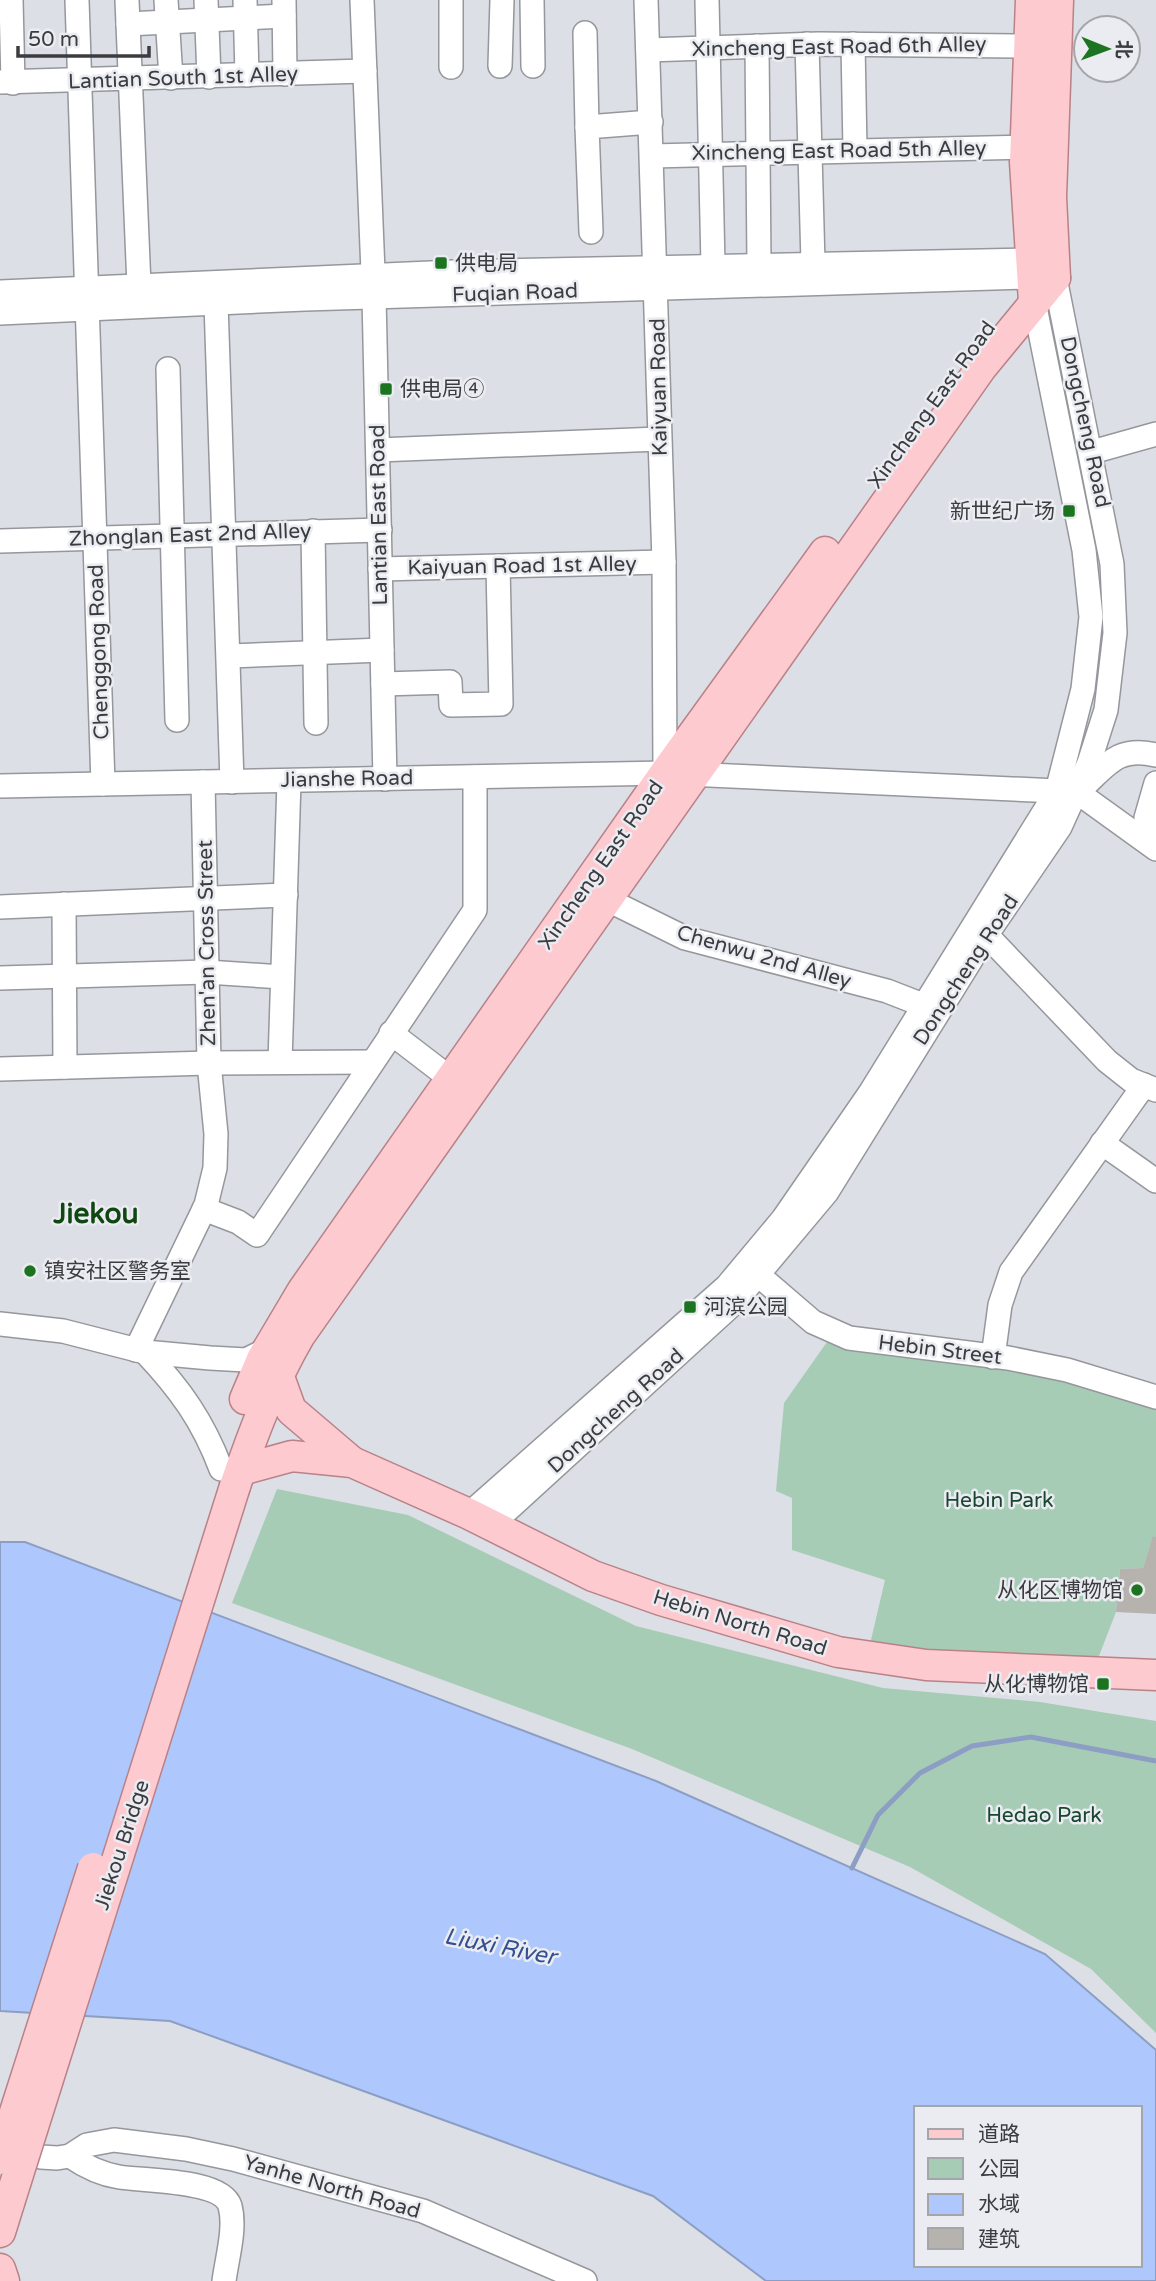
<svg xmlns="http://www.w3.org/2000/svg" width="1156" height="2281" font-family="'Varela Round','Noto Sans SC',sans-serif">
  <rect width="100%" height="100%" fill="#dcdfe5"/>
  <!-- green -->
  <g fill="#a7ccb6">
    <polygon points="834,1332 1156,1397 1156,1546 1150,1546 1143,1568 1120,1569 1116,1612 1092,1674 867,1657 885,1580 792,1550 792,1498 776,1491 784,1403"/>
    <polygon points="277,1489 408,1515 636,1626 883,1688 1040,1702 1156,1721 1156,2033 1091,1969 910,1867 632,1749 232,1603"/>
  </g>
  <!-- water -->
  <path fill="#aec8fd" stroke="#8c9ec4" stroke-width="2" fill-rule="evenodd" d="M0 1542H25L656 1781 1045 1954 1156 2050V2281H766L653 2196 170 2021 0 2011ZM916 2108H1140V2265H916Z"/>
  <g fill="none" stroke-linecap="round" stroke-linejoin="round">
    <!-- stream -->
    <polyline stroke="#8c9ec4" stroke-width="5" points="852,1868 878,1815 920,1773 972,1746 1031,1737 1156,1761"/>
  </g>
  <!-- building -->
  <polygon fill="#b6b2ad" points="1153,1536 1156,1537 1156,1614 1116,1612 1120,1569 1143,1568"/>
  <g fill="none" stroke-linecap="round" stroke-linejoin="round">
    <defs>
      <g id="minor">
        <polyline points="11,0 13,83"/>
        <polyline points="77,0 103,784"/>
        <polyline points="127,0 139,286"/>
        <polyline points="166,0 171,78"/>
        <polyline points="206,0 209,77"/>
        <polyline points="245,0 247,75"/>
        <polyline points="284,0 285,74"/>
        <polyline points="362,0 374,297 385,779"/>
        <polyline points="532,0 533,66"/>
        <polyline points="646,0 664,562 665,773"/>
        <polyline points="707,0 713,265"/>
        <polyline points="128,24 284,16"/>
        <polyline points="585,33 587,127"/>
        <polyline points="807,44 813,263"/>
        <polyline points="853,44 855,150"/>
        <polyline points="757,46 759,264"/>
        <polyline points="648,50 818,44 1030,46"/>
        <polyline points="500,66 502,0"/>
        <polyline points="451,67 451,0"/>
        <polyline points="0,82 365,71"/>
        <polyline points="652,156 1026,147"/>
        <polyline points="591,232 587,127 651,122"/>
        <polyline points="0,292 453,272 1029,260"/>
        <polyline points="216,303 232,782"/>
        <polyline points="0,313 305,299 1030,277"/>
        <polyline points="168,369 177,720"/>
        <polyline points="378,450 659,439"/>
        <polyline points="1092,452 1156,434"/>
        <polyline points="313,531 316,723"/>
        <polyline points="0,541 380,530"/>
        <polyline points="380,569 664,562"/>
        <polyline points="229,656 382,650"/>
        <polyline points="383,684 450,682 451,705 501,704 498,566"/>
        <polyline points="1156,783 1146,818 1156,843"/>
        <polyline points="0,786 665,773 1057,791 1077,792 1156,849"/>
        <path d="M1082 788C1108 764 1118 746 1156 755"/>
        <polyline points="608,900 685,938 887,991 923,1005"/>
        <polyline points="64,904 65,1067"/>
        <polyline points="0,907 286,895"/>
        <polyline points="977,925 1107,1061 1131,1080 1156,1090"/>
        <polyline points="0,978 207,972 282,977"/>
        <polyline points="391,1033 451,1079"/>
        <polyline points="280,1062 289,781"/>
        <polyline points="0,1069 209,1063 372,1062"/>
        <polyline points="1102,1143 1156,1181"/>
        <polyline points="204,1209 238,1222 257,1235 475,910 475,777"/>
        <polyline points="749,1267 813,1322 849,1338 1008,1358 1067,1370 1156,1397"/>
        <polyline points="0,1324 63,1331 145,1352 210,1358 246,1360 266,1350"/>
        <polyline points="136,1350 206,1205 215,1168 216,1134 209,1063 203,782"/>
        <path d="M145 1352C180 1389 203 1421 221 1469"/>
        <polyline points="993,1357 1000,1305 1011,1272 1144,1085"/>
        <polyline points="469,1514 727,1286 783,1219 870,1093 1057,791 1083,689 1091,617 1084,550 1034,302"/>
        <polyline points="491,1525 734,1303 827,1192 987,934 1060,827 1089,763 1106,710 1115,633 1112,564 1055,278"/>
        <polyline points="12,2146 41,2157 57,2158 70,2156 87,2145 114,2140 186,2149 233,2159 423,2211 585,2281"/>
        <path d="M70 2156C86 2167 100 2174 119 2177 143 2181 222 2179 230 2206 236 2228 227 2258 224 2281"/>
      </g>
      <g id="major">
        <polyline points="1031,0 1025,162 1034,302"/>
        <polyline points="1055,278 1051,197 1058,0"/>
        <polyline points="278,1374 291,1410 352,1462"/>
        <polyline points="245,1399 262,1359 303,1290 665,773 825,552"/>
        <polyline points="241,1470 292,1456 352,1462 469,1514 593,1576 661,1600 838,1652 926,1665 1156,1675"/>
        <path d="M235 1486C253 1433 272 1383 300 1335L981 368 1055 278"/>
        <polyline points="0,2232 9,2203"/>
        <polyline points="0,2269 4,2281"/>
      </g>
    </defs>
    <!-- minor casing -->
    <use href="#minor" stroke="#95979c" stroke-width="26"/>
    <!-- major casing -->
    <use href="#major" stroke="#b88288" stroke-width="33"/>
    <!-- minor -->
    <use href="#minor" stroke="#fff" stroke-width="23"/>
    <!-- major -->
    <use href="#major" stroke="#fdcad0" stroke-width="30"/>
    <defs>
      <g id="major-bridge">
        <polyline points="0,2159 93,1868"/>
        <polyline points="9,2203 235,1486"/>
      </g>
    </defs>
    <!-- major-bridge casing -->
    <use href="#major-bridge" stroke="#b88288" stroke-width="33" stroke-linecap="butt"/>
    <!-- major-bridge -->
    <use href="#major-bridge" stroke="#fdcad0" stroke-width="30"/>
  </g>
  <!-- markers -->
  <g fill="#1d7420" stroke="#eaecf2" stroke-width="2.5">
    <rect x="434" y="256" width="14" height="14" rx="3.5"/>
    <rect x="379" y="382" width="14" height="14" rx="3.5"/>
    <rect x="1062" y="504" width="14" height="14" rx="3.5"/>
    <circle cx="30" cy="1271" r="7"/>
    <rect x="683" y="1300" width="14" height="14" rx="3.5"/>
    <circle cx="1137" cy="1590" r="7"/>
    <rect x="1096" y="1677" width="14" height="14" rx="3.5"/>
  </g>
  <g text-anchor="middle" dominant-baseline="central" stroke-width="5" stroke-linejoin="round" paint-order="stroke">
    <!-- street labels -->
    <g font-size="21" fill="#3b3c3f" stroke="#eaecf2">
      <text transform="translate(839 47) rotate(-1)">Xincheng East Road 6th Alley</text>
      <text transform="translate(183 78) rotate(-2)">Lantian South 1st Alley</text>
      <text transform="translate(839 151) rotate(-1)">Xincheng East Road 5th Alley</text>
      <text transform="translate(515 293) rotate(-2)">Fuqian Road</text>
      <text transform="translate(659 387) rotate(-91)">Kaiyuan Road</text>
      <text transform="translate(932 405) rotate(-54)">Xincheng East Road</text>
      <text transform="translate(1085 422) rotate(78)">Dongcheng Road</text>
      <text transform="translate(379 515) rotate(-91)">Lantian East Road</text>
      <text transform="translate(190 535) rotate(-2)">Zhonglan East 2nd Alley</text>
      <text transform="translate(522 566) rotate(-1)">Kaiyuan Road 1st Alley</text>
      <text transform="translate(99 652) rotate(-92)">Chenggong Road</text>
      <text transform="translate(347 779) rotate(-1)">Jianshe Road</text>
      <text transform="translate(601 865) rotate(-55)">Xincheng East Road</text>
      <text transform="translate(207 943) rotate(-91)">Zhen'an Cross Street</text>
      <text transform="translate(764 957) rotate(16)">Chenwu 2nd Alley</text>
      <text transform="translate(966 970) rotate(-57)">Dongcheng Road</text>
      <text transform="translate(940 1350) rotate(7)">Hebin Street</text>
      <text transform="translate(616 1411) rotate(-42)">Dongcheng Road</text>
      <text transform="translate(740 1623) rotate(17)">Hebin North Road</text>
      <text transform="translate(122 1845) rotate(-72)">Jiekou Bridge</text>
      <text transform="translate(332 2187) rotate(16)">Yanhe North Road</text>
    </g>
    <!-- poi labels -->
    <g font-size="21" fill="#3b3c3f" stroke="#eaecf2" text-anchor="start">
      <text x="455" y="263">供电局</text>
      <text x="400" y="389">供电局④</text>
      <text x="1055" y="511" text-anchor="end">新世纪广场</text>
      <text x="44" y="1271">镇安社区警务室</text>
      <text x="704" y="1307">河滨公园</text>
      <text x="1123" y="1590" text-anchor="end">从化区博物馆</text>
      <text x="1089" y="1684" text-anchor="end">从化博物馆</text>
    </g>
    <!-- park labels -->
    <g font-size="21" fill="#18472f" stroke="#eaecf2">
      <text x="999" y="1500">Hebin Park</text>
      <text x="1044" y="1815">Hedao Park</text>
    </g>
    <!-- water labels -->
    <g font-size="23" font-style="italic" fill="#355090" stroke="#eaecf2">
      <text transform="translate(500 1947) rotate(11)">Liuxi River</text>
    </g>
    <!-- district labels -->
    <g font-size="28" font-weight="bold" fill="#0f4611" stroke="#eaecf2">
      <text x="96" y="1214">Jiekou</text>
    </g>
  </g>
  <!-- legend -->
  <rect x="914" y="2106" width="228" height="161" fill="#eaecf2" stroke="#a4a6aa" stroke-width="2"/>
  <rect x="928" y="2129" width="35" height="10" fill="#fdcad0" stroke="#a4a6aa" stroke-width="2"/>
  <text x="978" y="2141" font-size="21" fill="#3b3c3f">道路</text>
  <rect x="928" y="2158" width="35" height="21" fill="#a7ccb6" stroke="#a4a6aa" stroke-width="2"/>
  <text x="978" y="2176" font-size="21" fill="#3b3c3f">公园</text>
  <rect x="928" y="2194" width="35" height="21" fill="#aec8fd" stroke="#a4a6aa" stroke-width="2"/>
  <text x="978" y="2211" font-size="21" fill="#3b3c3f">水域</text>
  <rect x="928" y="2228" width="35" height="21" fill="#b6b2ad" stroke="#a4a6aa" stroke-width="2"/>
  <text x="978" y="2246" font-size="21" fill="#3b3c3f">建筑</text>
  <!-- north arrow -->
  <g transform="translate(1107 49) rotate(91)"><circle r="33" fill="#eaecf2" stroke="#a4a6aa" stroke-width="2"/>
  <path d="M0-5L12 26L0 18L-12 26Z" fill="#1d7420"/>
  <text y="-10" font-size="19" font-weight="bold" text-anchor="middle" fill="#3b3c3f">北</text>
  </g>
  <!-- scale -->
  <path d="M18 46v10h131v-10" fill="none" stroke="#3b3c3f" stroke-width="3.5"/>
  <text x="28" y="46" font-size="21" fill="#3b3c3f" stroke="#eaecf2" stroke-width="5" paint-order="stroke">50 m</text>
</svg>
